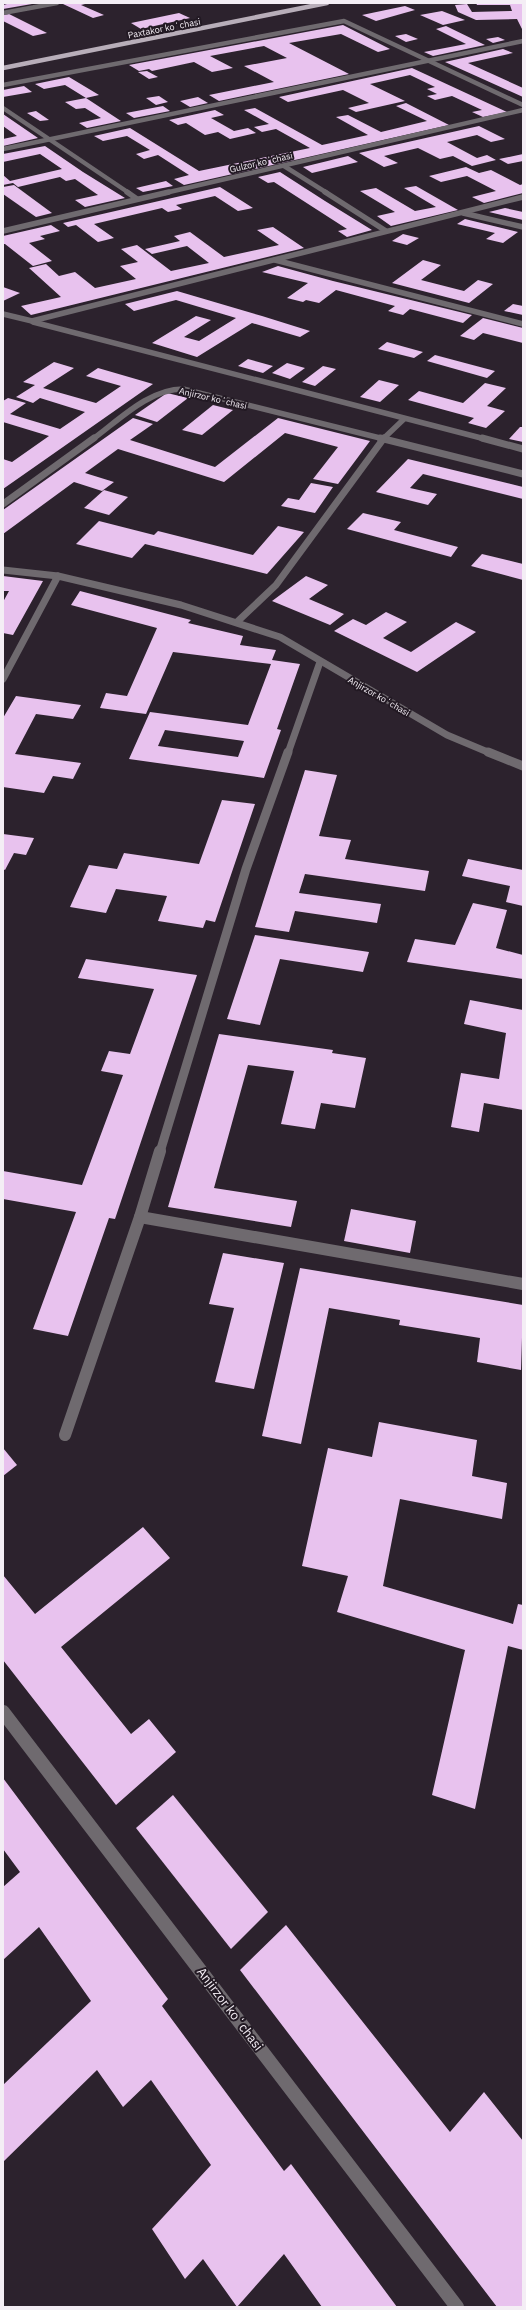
<svg xmlns="http://www.w3.org/2000/svg" width="526" height="2310" font-family="'IBM Plex Sans',sans-serif">
  <rect width="100%" height="100%" fill="#2c222d"/>
  <!-- building -->
  <g fill="#e8c2ee" fill-rule="evenodd">
    <polygon points="11,3 32,3 32,4 3,9 3,5"/>
    <polygon points="89,3 81,5 104,15 93,18 63,4"/>
    <polygon points="476,3 523,3 523,31 517,19 476,20 458,12 455,5 467,4 472,12 512,11 510,5 477,5"/>
    <polygon points="405,6 415,10 376,21 362,15"/>
    <polygon points="442,11 465,20 443,25 420,15"/>
    <polygon points="179,13 190,18 141,29 131,23"/>
    <polygon points="9,14 47,33 33,36 3,21 3,15"/>
    <polygon points="343,25 390,49 378,52 341,34 289,43 349,74 219,101 209,95 274,82 244,66 287,58 264,46 210,56 233,68 212,72 194,62 152,71 149,69 139,71 129,65"/>
    <polygon points="446,26 485,45 433,56 424,52 466,44 436,29"/>
    <polygon points="406,34 418,39 406,42 395,36"/>
    <polygon points="498,37 505,40 493,43 486,39"/>
    <polygon points="503,49 513,53 468,63 523,88 523,97 445,62"/>
    <polygon points="412,68 507,112 483,117 472,112 482,110 452,96 435,100 427,96 437,94 427,89 435,87 410,75 370,84 405,101 356,112 348,108 369,103 343,90 288,102 279,97"/>
    <polygon points="147,71 158,77 149,79 138,72"/>
    <polygon points="69,77 99,95 86,98 65,85 44,89 35,84"/>
    <polygon points="24,86 32,92 3,97 3,90"/>
    <polygon points="159,96 168,102 156,105 146,98"/>
    <polygon points="198,97 208,103 190,107 180,101"/>
    <polygon points="86,98 121,121 87,128 79,123 101,118 85,108 76,109 65,102"/>
    <polygon points="406,103 449,125 184,185 174,179 189,175 158,155 144,159 136,154 150,150 127,136 103,141 94,136 130,128 199,171 310,148 276,129 262,132 254,127 269,124 244,110 255,108 322,145 368,135 336,117 348,115 381,132 427,121 396,106"/>
    <polygon points="163,106 170,111 134,118 126,113"/>
    <polygon points="215,110 224,115 211,118 234,131 248,128 256,133 230,139 218,132 205,135 186,123 178,125 169,120"/>
    <polygon points="36,111 49,120 40,121 27,113"/>
    <polygon points="3,114 38,138 3,146 3,139 17,136 3,126"/>
    <polygon points="479,126 505,139 491,142 477,135 447,142 477,158 487,155 496,160 472,166 453,156 440,159 418,148 384,156 398,163 384,167 359,153"/>
    <polygon points="45,146 83,172 125,198 85,207 75,200 98,195 75,179 66,181 60,177 18,187 13,183 3,185 3,175 10,181 62,169 40,154 3,162 3,154"/>
    <polygon points="523,154 523,161 508,164 499,159"/>
    <polygon points="348,156 358,162 312,173 303,167"/>
    <polygon points="466,167 479,173 491,170 520,185 523,184 523,193 484,203 472,197 496,191 467,176 441,182 429,176"/>
    <polygon points="280,172 325,201 372,230 347,237 338,231 347,229 274,182 268,183 258,177"/>
    <polygon points="166,181 173,186 143,192 136,188"/>
    <polygon points="14,185 52,213 36,217 3,194 3,187"/>
    <polygon points="416,186 458,210 391,226 377,216 395,212 360,191 376,188 415,211 436,207 404,188"/>
    <polygon points="220,187 253,208 238,211 215,196 176,205 182,209 168,212 162,208 94,224 114,238 98,242 76,225 68,227 63,223"/>
    <polygon points="505,208 523,212 523,220 489,212"/>
    <polygon points="465,219 518,232 503,243 486,239 495,233 457,224"/>
    <polygon points="51,225 60,231 40,236 45,239 29,243 52,261 33,266 5,244 3,244 3,236"/>
    <polygon points="273,227 304,248 31,315 21,306 61,297 29,268 46,264 59,276 75,272 95,288 136,279 120,266 138,262 121,249 137,245 171,271 209,263 187,246 152,254 145,249 180,241 174,236 190,232 224,257 279,245 257,230"/>
    <polygon points="403,234 419,238 407,245 392,241"/>
    <polygon points="423,260 441,265 421,280 464,291 478,280 493,284 469,303 392,283"/>
    <polygon points="278,266 333,281 472,315 463,323 410,309 403,315 388,311 395,306 336,290 319,303 306,300 303,302 287,298 308,283 262,272"/>
    <polygon points="3,287 20,293 3,301"/>
    <polygon points="177,291 262,316 310,331 300,337 252,323 197,357 152,343 196,316 211,320 184,337 199,341 236,318 176,300 134,311 125,304"/>
    <polygon points="513,304 523,306 523,315 504,311"/>
    <polygon points="483,318 523,328 523,343 483,333 474,340 460,336"/>
    <polygon points="387,342 423,352 414,358 378,349"/>
    <polygon points="435,355 495,371 487,378 427,361"/>
    <polygon points="248,359 273,366 263,373 238,366"/>
    <polygon points="54,362 74,368 43,388 96,403 121,386 86,376 98,368 153,384 3,489 3,459 12,462 49,436 3,422 3,401 8,398 26,403 10,414 60,429 85,412 40,398 33,403 16,397 35,385 23,382"/>
    <polygon points="287,363 305,368 290,379 272,373"/>
    <polygon points="323,366 336,369 315,386 302,382"/>
    <polygon points="379,380 399,385 380,402 360,397"/>
    <polygon points="485,383 506,388 487,406 505,411 486,428 468,423 474,418 408,400 419,391 463,403"/>
    <polygon points="167,393 188,398 157,422 135,415"/>
    <polygon points="213,405 233,410 202,435 182,430"/>
    <polygon points="133,418 153,424 130,440 215,467 278,418 370,441 338,484 313,479 338,447 285,433 224,482 118,449 85,473 114,482 102,491 74,482 3,534 3,510"/>
    <polygon points="520,427 523,427 523,442 509,439"/>
    <polygon points="408,459 523,487 523,499 423,474 410,488 437,494 428,505 376,492"/>
    <polygon points="311,483 333,487 315,513 281,506 288,498 299,500"/>
    <polygon points="104,490 128,497 109,515 84,508"/>
    <polygon points="363,513 401,522 394,530 458,547 451,557 347,529"/>
    <polygon points="99,521 154,535 158,531 253,555 278,526 304,532 267,574 145,544 132,558 76,544"/>
    <polygon points="482,554 523,564 523,580 471,566"/>
    <polygon points="3,576 43,581 13,635 3,633 3,602 9,591 3,591"/>
    <polygon points="306,576 328,585 309,599 344,614 330,625 272,601"/>
    <path d="M80 591 191 620 188 623 243 636 240 645 276 650 272 660 300 664 277 729 281 730 264 778 129 759 150 712 248 725 271 664 173 652 146 714 100 708 106 693 127 696 157 628 71 605ZM165 730 244 741 238 757 158 746Z"/>
    <polygon points="386,612 407,622 383,638 411,652 456,622 476,632 417,672 334,631 353,619 366,625"/>
    <polygon points="16,696 81,705 73,719 36,714 15,754 81,763 73,779 53,776 44,793 3,787 3,718"/>
    <polygon points="305,770 337,775 319,836 351,840 345,859 429,871 425,891 305,874 299,893 381,904 377,923 295,911 289,932 255,927"/>
    <polygon points="222,800 255,804 215,922 206,920 203,928 158,921 167,896 116,889 106,913 70,907 89,865 117,869 124,853 199,864"/>
    <polygon points="3,834 34,838 26,855 14,853 5,870 3,869"/>
    <polygon points="468,859 523,870 523,906 506,902 510,886 462,876"/>
    <polygon points="473,903 507,910 496,948 523,955 523,979 407,962 415,939 455,945"/>
    <polygon points="255,935 369,952 363,972 280,959 260,1025 227,1019"/>
    <polygon points="86,959 197,975 115,1219 109,1218 68,1336 33,1329 76,1212 3,1199 3,1171 82,1185 123,1075 101,1071 109,1051 130,1054 154,989 78,978"/>
    <polygon points="470,1000 523,1010 523,1110 484,1103 479,1132 451,1127 461,1073 499,1079 506,1033 464,1024"/>
    <polygon points="219,1034 333,1050 332,1053 366,1058 355,1108 321,1103 315,1129 281,1124 294,1071 248,1065 214,1188 297,1201 291,1227 168,1207"/>
    <polygon points="351,1209 416,1221 410,1253 344,1241"/>
    <polygon points="223,1253 284,1263 254,1389 215,1382 234,1308 209,1304"/>
    <polygon points="300,1268 523,1305 521,1370 477,1362 480,1338 399,1325 400,1320 329,1308 301,1444 262,1436"/>
    <polygon points="379,1422 477,1440 472,1476 507,1483 502,1519 400,1499 383,1586 513,1624 518,1604 523,1605 523,1650 508,1646 475,1809 432,1795 465,1650 337,1612 348,1576 302,1566 328,1448 372,1457"/>
    <polygon points="3,1448 17,1465 3,1476"/>
    <polygon points="143,1527 170,1558 61,1647 131,1734 149,1719 176,1752 116,1805 3,1660 3,1575 35,1614"/>
    <polygon points="3,1778 168,1999 162,2006 284,2171 291,2164 397,2307 322,2307 284,2254 237,2307 203,2259 185,2279 152,2229 211,2165 151,2080 123,2107 97,2070 3,2162 3,2085 91,2001 39,1927 3,1960 3,1887 20,1872 3,1849"/>
    <polygon points="173,1795 268,1912 231,1949 136,1828"/>
    <polygon points="286,1925 450,2132 484,2092 523,2141 523,2307 497,2307 240,1970"/>
  </g>
  <g fill="none" stroke-linecap="round" stroke-linejoin="round">
    <!-- lane-far1 -->
    <polyline stroke="#6f6a6f" stroke-width="4.5" points="3,13 57,3"/>
    <!-- lane -->
    <polyline stroke="#6f6a6f" stroke-width="12" points="65,1435 140,1217"/>
    <!-- street-far5 -->
    <g stroke="#6f6a6f" stroke-width="4.5">
      <polyline points="3,85 344,21 523,105"/>
      <polyline points="3,108 129,193"/>
      <polyline points="3,149 523,41"/>
      <polyline points="284,166 327,193"/>
      <polyline points="165,193 523,110"/>
    </g>
    <!-- street-far4 -->
    <g stroke="#6f6a6f" stroke-width="5.5">
      <polyline points="127,192 137,199"/>
      <polyline points="325,192 386,231"/>
      <polyline points="463,213 523,227"/>
      <polyline points="3,231 169,192"/>
      <polyline points="275,260 523,324"/>
      <polyline points="3,314 32,321 523,197"/>
      <polyline points="33,322 485,439"/>
      <path d="M93 439C119 420 149 389 183 389L384 439"/>
      <polyline points="383,439 404,419"/>
    </g>
    <!-- street-far3 -->
    <g stroke="#6f6a6f" stroke-width="7">
      <polyline points="380,438 523,474"/>
      <polyline points="482,438 523,449"/>
      <polyline points="3,504 94,438"/>
      <polyline points="3,570 58,576 181,605 280,637 447,735 490,753"/>
      <polyline points="237,622 276,585 384,438"/>
      <polyline points="3,679 58,576"/>
      <polyline points="288,753 320,662"/>
    </g>
    <!-- street-far2 -->
    <g stroke="#6f6a6f" stroke-width="9">
      <polyline points="488,752 523,766"/>
      <polyline points="160,1152 246,869 288,752"/>
    </g>
    <!-- street-far1 -->
    <polyline stroke="#6f6a6f" stroke-width="12" points="160,1151 140,1217 523,1284"/>
    <!-- street -->
    <polyline stroke="#6f6a6f" stroke-width="14" points="3,1712 457,2307"/>
    <!-- primary -->
    <polyline stroke="#b8aeb9" stroke-width="4.5" points="3,68 327,3"/>
  </g>
  <g text-anchor="middle" dominant-baseline="central" stroke-width="4" stroke-linejoin="round" paint-order="stroke">
    <!-- far-street labels -->
    <g font-size="9" fill="#f4eef5" stroke="#221923">
      <text transform="translate(164 28) rotate(-11)">Paxtakor koʻchasi</text>
      <text transform="translate(261 162) rotate(-13)">Gulzor koʻchasi</text>
      <text transform="translate(213 398) rotate(13)">Anjirzor koʻchasi</text>
      <text transform="translate(379 696) rotate(30)">Anjirzor koʻchasi</text>
    </g>
    <!-- near-street labels -->
    <g font-size="13" fill="#f4eef5" stroke="#221923">
      <text transform="translate(230 2009) rotate(53)">Anjirzor koʻchasi</text>
    </g>
  </g>
  <!-- border -->
  <rect width="526" height="2310" fill="none" stroke="#f4eef5" stroke-width="8"/>
</svg>
